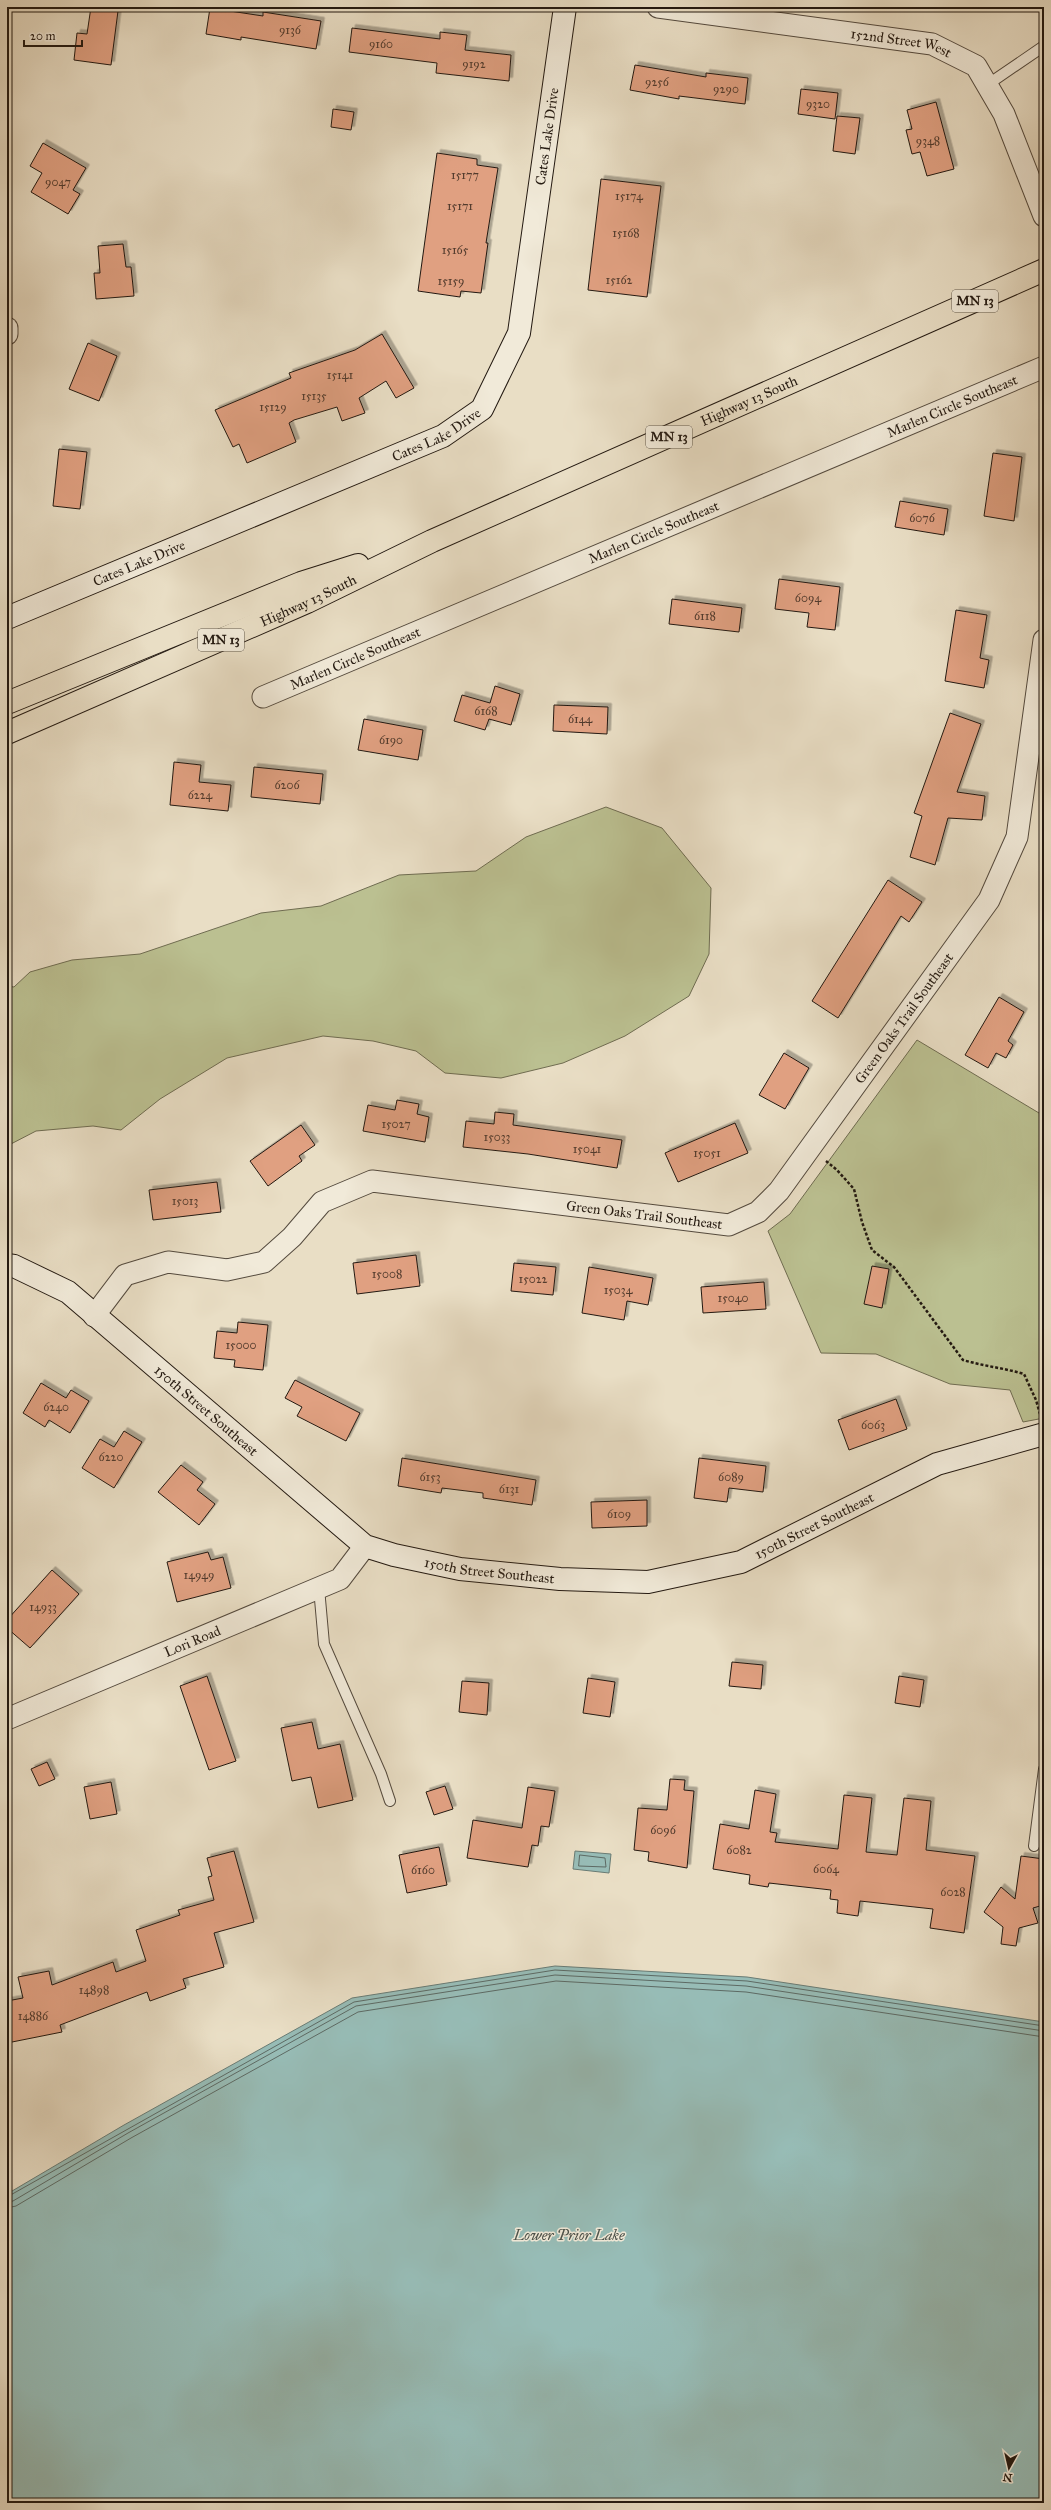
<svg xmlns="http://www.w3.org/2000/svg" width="1051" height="2510" font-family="'IM FELL Great Primer',serif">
  <defs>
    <filter id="shadow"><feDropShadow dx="3.5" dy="-3.5" stdDeviation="0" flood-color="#0004"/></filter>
  </defs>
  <rect width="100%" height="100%" fill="#e9dec5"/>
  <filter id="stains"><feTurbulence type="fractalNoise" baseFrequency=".005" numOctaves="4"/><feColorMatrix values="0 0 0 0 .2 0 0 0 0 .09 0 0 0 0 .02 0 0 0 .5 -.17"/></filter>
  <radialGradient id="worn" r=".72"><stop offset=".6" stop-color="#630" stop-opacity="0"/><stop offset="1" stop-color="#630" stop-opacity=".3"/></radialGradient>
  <!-- green -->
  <g fill="#bbc091" stroke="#6f6c51">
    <polygon points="606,807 662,828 711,888 709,954 689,996 625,1036 563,1063 501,1078 445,1073 416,1051 373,1041 323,1036 227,1058 160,1099 121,1130 93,1126 36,1131 7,1146 7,986 14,987 30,972 72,960 140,954 261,913 321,906 399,875 476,871 526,837"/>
    <polygon points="917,1040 1044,1116 1044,1418 1023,1422 1010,1390 950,1384 876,1354 821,1353 768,1231 790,1214"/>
  </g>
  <!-- water -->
  <g fill="#97bcb6" stroke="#697b74">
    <polygon points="575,1851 611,1854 609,1873 573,1869"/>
    <polygon points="555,1966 747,1977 1044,2022 1044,2503 7,2503 7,2194 124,2125 352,1998"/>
  </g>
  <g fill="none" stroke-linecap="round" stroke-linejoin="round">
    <!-- shore -->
    <g stroke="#5d6a64" stroke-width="1">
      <polygon points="580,1855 605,1858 606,1867 579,1866"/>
      <polyline points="7,2197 354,2002 555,1970 747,1981 1044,2026"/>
      <polyline points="7,2202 13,2201 128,2133 356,2006 555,1975 746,1986 1044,2031"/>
      <polyline points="7,2208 16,2206 131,2138 358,2012 556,1981 746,1992 1044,2037"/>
    </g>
  </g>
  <!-- building -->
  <g fill="#e0a081" stroke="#231911" filter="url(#shadow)">
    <polygon points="91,7 118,11 111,65 74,60 77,33 87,34"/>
    <polygon points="210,8 263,16 263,12 321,21 316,49 241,37 241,40 206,34"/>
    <polygon points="352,28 440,39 440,32 467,35 465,50 511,55 509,81 436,73 437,63 349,52"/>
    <polygon points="635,65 706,77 706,73 748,78 745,104 679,96 679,99 630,90"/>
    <polygon points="801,89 838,93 835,119 798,114"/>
    <polygon points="936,102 954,169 927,176 920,152 912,154 906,130 912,129 907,110"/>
    <polygon points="333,109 354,112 351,130 331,127"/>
    <polygon points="837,116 860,118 855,154 833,151"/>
    <polygon points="43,143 86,168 73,190 80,194 68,214 31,192 42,173 30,166"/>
    <polygon points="437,153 477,159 477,165 498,168 486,243 488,243 481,293 461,291 460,297 418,291"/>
    <polygon points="601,179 661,186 647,297 588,290"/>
    <polygon points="123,244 126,267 131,267 134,296 96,299 94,273 100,273 98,246"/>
    <polygon points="382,334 414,388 396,398 386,381 359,398 365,413 342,421 337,407 294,420 289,423 296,442 247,463 239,444 233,447 215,410 291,378 289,373 355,350"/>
    <polygon points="88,343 117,356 99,401 69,389"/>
    <polygon points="59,449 87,452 80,509 53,506"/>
    <polygon points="993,453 1022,457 1014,521 984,516"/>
    <polygon points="900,501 948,509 944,535 895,527"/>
    <polygon points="779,579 840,587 835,630 807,627 809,613 775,609"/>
    <polygon points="672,599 742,608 739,632 669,624"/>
    <polygon points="956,610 987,615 980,658 989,660 984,688 945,681"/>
    <polygon points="495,686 520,694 511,725 489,719 485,730 454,721 462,695 490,703"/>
    <polygon points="554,705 608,707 607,734 553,731"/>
    <polygon points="950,713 981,724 957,792 985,796 982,820 948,818 935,865 910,857 922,816 914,813"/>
    <polygon points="364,719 423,730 418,760 358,750"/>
    <polygon points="174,762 201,765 199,782 231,785 228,811 170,805"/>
    <polygon points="254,767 323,774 320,804 251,797"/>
    <polygon points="888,880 922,902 909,922 901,916 838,1018 812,1001"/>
    <polygon points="999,997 1024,1012 1008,1041 1013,1045 1006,1058 996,1053 988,1068 965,1055"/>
    <polygon points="784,1053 809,1068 785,1109 759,1095"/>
    <polygon points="397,1100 419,1104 417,1114 429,1117 425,1142 363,1131 368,1105 395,1110"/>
    <polygon points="495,1112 514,1114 513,1125 622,1140 617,1168 528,1154 463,1147 466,1121 494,1124"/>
    <polygon points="735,1123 748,1153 678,1182 665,1153"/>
    <polygon points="301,1125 315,1145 299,1156 302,1161 268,1186 250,1161"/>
    <polygon points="217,1182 221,1212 153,1220 149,1190"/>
    <polygon points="416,1255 420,1286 357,1294 353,1263"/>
    <polygon points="514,1263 556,1267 553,1295 511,1291"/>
    <polygon points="872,1266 889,1269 882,1308 864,1304"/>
    <polygon points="589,1267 653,1278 648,1305 627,1301 624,1320 582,1313"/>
    <polygon points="764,1282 766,1309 703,1313 701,1287"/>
    <polygon points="238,1322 268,1325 263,1370 234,1367 235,1360 214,1358 217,1331 237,1333"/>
    <polygon points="295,1380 360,1413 346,1441 297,1416 302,1407 285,1398"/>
    <polygon points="41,1383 66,1398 71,1390 89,1401 70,1433 49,1420 45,1427 23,1413"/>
    <polygon points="896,1399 907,1429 849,1450 838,1420"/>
    <polygon points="124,1431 142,1442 114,1488 82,1468 100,1439 114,1447"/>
    <polygon points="402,1458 536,1480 532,1505 483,1498 483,1493 442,1488 441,1493 398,1486"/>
    <polygon points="699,1458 766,1466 763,1492 729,1488 727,1502 694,1498"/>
    <polygon points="181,1465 203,1482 197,1490 215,1504 199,1525 158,1492"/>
    <polygon points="647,1500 647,1526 592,1528 591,1502"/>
    <polygon points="208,1552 211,1560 223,1557 231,1588 177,1602 167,1562"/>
    <polygon points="52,1570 79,1594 30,1648 7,1628 7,1620"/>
    <polygon points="732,1662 763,1665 761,1689 729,1686"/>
    <polygon points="207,1676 236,1761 209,1770 180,1686"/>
    <polygon points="899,1676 924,1680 920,1707 895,1703"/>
    <polygon points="588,1678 615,1682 610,1717 583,1713"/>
    <polygon points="462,1681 489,1683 487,1715 459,1712"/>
    <polygon points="312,1722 318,1749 340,1744 353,1800 318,1808 311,1777 292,1781 281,1728"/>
    <polygon points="47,1762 55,1779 39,1786 31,1769"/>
    <polygon points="670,1779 685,1780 684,1790 694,1791 687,1868 648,1861 649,1852 634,1850 638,1808 667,1810"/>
    <polygon points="111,1782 117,1814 90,1819 84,1787"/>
    <polygon points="445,1786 453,1809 434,1815 426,1792"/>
    <polygon points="528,1787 555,1791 549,1827 541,1826 538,1846 532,1845 528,1867 467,1858 473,1820 522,1828"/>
    <polygon points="755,1790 776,1794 770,1832 777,1833 775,1842 838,1849 844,1795 872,1798 866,1852 897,1855 904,1798 931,1801 926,1850 975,1856 964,1933 930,1928 933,1909 860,1901 858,1916 837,1913 838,1900 830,1899 831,1890 769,1883 768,1887 749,1884 750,1875 713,1869 720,1824 749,1829"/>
    <polygon points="439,1847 447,1885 407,1893 399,1855"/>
    <polygon points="234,1851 254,1922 214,1933 224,1967 183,1979 186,1988 150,2001 147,1992 60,2025 62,2032 7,2043 7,2001 23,1998 18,1977 49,1971 52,1985 113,1962 116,1972 146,1961 136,1930 180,1915 178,1910 214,1900 208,1877 212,1876 207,1858"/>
    <polygon points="1021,1856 1044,1859 1044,1863 1040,1906 1033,1908 1038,1923 1019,1928 1016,1946 1001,1944 1003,1927 984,1912 1001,1887 1015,1899"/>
  </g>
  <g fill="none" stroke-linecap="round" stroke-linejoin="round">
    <defs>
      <g id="lane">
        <polyline points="987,85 1044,46"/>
        <polyline points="319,1588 324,1644 381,1774 390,1801"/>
        <polyline points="1034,1846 1044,1769"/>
      </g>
      <g id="street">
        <path id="s1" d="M658 7 932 44 976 66 1004 114 1044 216"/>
        <polyline points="7,328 7,334"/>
        <path id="s2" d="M263 697 1044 367"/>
        <path id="s3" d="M94 1316 125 1275 168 1262 227 1270 264 1262 292 1237 322 1202 372 1181 729 1225 758 1212 779 1191 989 900 1017 837 1044 640"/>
        <path id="s4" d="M7 1719 340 1579 365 1546"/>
      </g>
      <g id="secondary">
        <path id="s5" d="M7 618 443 436 482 409 519 333 565 7"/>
        <path id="s6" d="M7 1265 14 1266 68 1292 365 1546 394 1555 460 1569 560 1579 648 1582 741 1562 937 1464 1044 1434"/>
      </g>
      <g id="primary">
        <polyline points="7,703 301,583 358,565"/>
        <path id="s7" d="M7 733 307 602 432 541 1044 270"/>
      </g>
    </defs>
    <!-- lane casing -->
    <use href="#lane" stroke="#544a3e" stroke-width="12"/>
    <!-- street casing -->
    <use href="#street" stroke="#544a3e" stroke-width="23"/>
    <!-- secondary casing -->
    <use href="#secondary" stroke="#231911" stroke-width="24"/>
    <!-- primary casing -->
    <use href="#primary" stroke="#231911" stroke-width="24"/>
    <!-- path -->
    <path stroke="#231911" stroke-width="2.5" stroke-dasharray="3 2" stroke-linecap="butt" d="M826 1161 837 1170 854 1189 862 1222 872 1250 894 1267 963 1360C983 1366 1004 1368 1024 1374L1036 1400 1040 1414"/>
    <!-- lane -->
    <use href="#lane" stroke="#f1ead9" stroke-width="10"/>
    <!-- street -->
    <use href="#street" stroke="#f1ead9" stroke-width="21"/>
    <!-- secondary -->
    <use href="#secondary" stroke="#f1ead9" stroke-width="22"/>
    <!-- primary -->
    <use href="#primary" stroke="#e9dec5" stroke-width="22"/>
  </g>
  <g text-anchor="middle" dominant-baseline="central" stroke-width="3" stroke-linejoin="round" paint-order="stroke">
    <!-- number labels -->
    <g font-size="12" fill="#523b2d">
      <text x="290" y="30">9136</text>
      <text x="381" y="44">9160</text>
      <text x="474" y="64">9192</text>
      <text x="657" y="82">9256</text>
      <text x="726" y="89">9290</text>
      <text x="818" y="104">9320</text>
      <text x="928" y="141">9348</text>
      <text x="465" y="175">15177</text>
      <text x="58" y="182">9047</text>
      <text x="629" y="196">15174</text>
      <text x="460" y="206">15171</text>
      <text x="626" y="233">15168</text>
      <text x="455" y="250">15165</text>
      <text x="619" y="280">15162</text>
      <text x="451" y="281">15159</text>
      <text x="340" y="375">15141</text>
      <text x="314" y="396">15135</text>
      <text x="273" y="407">15129</text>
      <text x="922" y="518">6076</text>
      <text x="808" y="598">6094</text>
      <text x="705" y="616">6118</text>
      <text x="486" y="711">6168</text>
      <text x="580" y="719">6144</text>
      <text x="391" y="740">6190</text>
      <text x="287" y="785">6206</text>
      <text x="200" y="795">6224</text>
      <text x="396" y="1124">15027</text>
      <text x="497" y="1137">15033</text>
      <text x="587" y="1149">15041</text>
      <text x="707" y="1153">15051</text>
      <text x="185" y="1201">15013</text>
      <text x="387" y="1274">15008</text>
      <text x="533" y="1279">15022</text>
      <text x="618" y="1290">15034</text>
      <text x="733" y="1298">15040</text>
      <text x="241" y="1345">15000</text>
      <text x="56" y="1407">6240</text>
      <text x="873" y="1425">6063</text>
      <text x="111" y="1457">6220</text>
      <text x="430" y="1477">6153</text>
      <text x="731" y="1477">6089</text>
      <text x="509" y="1489">6131</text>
      <text x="619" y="1514">6109</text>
      <text x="199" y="1575">14949</text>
      <text x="43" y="1607">14933</text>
      <text x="663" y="1830">6096</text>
      <text x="739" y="1850">6082</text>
      <text x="826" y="1869">6064</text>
      <text x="423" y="1870">6160</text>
      <text x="953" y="1892">6028</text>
      <text x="94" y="1990">14898</text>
      <text x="33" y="2016">14886</text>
    </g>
    <!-- shield labels -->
    <g fill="#f1ead9" stroke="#61584d" stroke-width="1">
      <rect x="952" y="290" width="46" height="22" rx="3"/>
      <rect x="646" y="426" width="46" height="22" rx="3"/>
      <rect x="198" y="629" width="46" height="22" rx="3"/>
    </g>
    <g font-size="13" font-weight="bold" fill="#231911">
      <text x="975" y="301">MN 13</text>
      <text x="669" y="437">MN 13</text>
      <text x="221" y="640">MN 13</text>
    </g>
    <!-- street labels -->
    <g font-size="14" fill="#231911" stroke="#f1ead9">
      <text stroke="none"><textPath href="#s1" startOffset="246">152nd Street West</textPath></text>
      <text stroke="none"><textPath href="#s5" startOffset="803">Cates Lake Drive</textPath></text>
      <text stroke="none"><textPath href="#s7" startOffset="813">Highway 13 South</textPath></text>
      <text stroke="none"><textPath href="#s2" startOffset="748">Marlen Circle Southeast</textPath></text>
      <text stroke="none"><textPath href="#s5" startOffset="467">Cates Lake Drive</textPath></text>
      <text stroke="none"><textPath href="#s2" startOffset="424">Marlen Circle Southeast</textPath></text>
      <text stroke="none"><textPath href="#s5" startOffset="143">Cates Lake Drive</textPath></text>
      <text stroke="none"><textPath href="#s7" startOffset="329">Highway 13 South</textPath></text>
      <text stroke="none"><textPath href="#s2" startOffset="100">Marlen Circle Southeast</textPath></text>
      <text stroke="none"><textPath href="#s3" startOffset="966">Green Oaks Trail Southeast</textPath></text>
      <text stroke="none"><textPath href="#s3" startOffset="606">Green Oaks Trail Southeast</textPath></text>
      <text stroke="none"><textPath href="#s6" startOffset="249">150th Street Southeast</textPath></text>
      <text stroke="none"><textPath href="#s6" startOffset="921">150th Street Southeast</textPath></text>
      <text stroke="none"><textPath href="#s6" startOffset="585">150th Street Southeast</textPath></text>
      <text stroke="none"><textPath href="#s4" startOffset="201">Lori Road</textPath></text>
    </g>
    <!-- water labels -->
    <g font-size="15" font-style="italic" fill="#4c524b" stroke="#f1ead9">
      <text x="569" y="2235">Lower Prior Lake</text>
    </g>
  </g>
  <!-- margin -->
  <rect width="1051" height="2510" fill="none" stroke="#e9dec5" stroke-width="24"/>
  <rect x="8" y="8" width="1035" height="2494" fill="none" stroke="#231911" stroke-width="2"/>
  <rect x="12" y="12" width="1027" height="2486" fill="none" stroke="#231911"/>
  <!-- north arrow -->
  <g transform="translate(1009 2468) rotate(188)" stroke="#f1ead9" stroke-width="3" paint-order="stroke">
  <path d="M0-3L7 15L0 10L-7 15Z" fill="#231911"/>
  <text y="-6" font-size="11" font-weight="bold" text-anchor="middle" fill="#231911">N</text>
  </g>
  <!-- scale -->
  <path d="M24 40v6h58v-6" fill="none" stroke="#231911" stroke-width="2"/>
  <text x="30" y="40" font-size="12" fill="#231911" stroke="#f1ead9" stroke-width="3" paint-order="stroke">20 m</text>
  <rect width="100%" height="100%" filter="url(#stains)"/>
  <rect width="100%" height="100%" fill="url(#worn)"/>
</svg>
